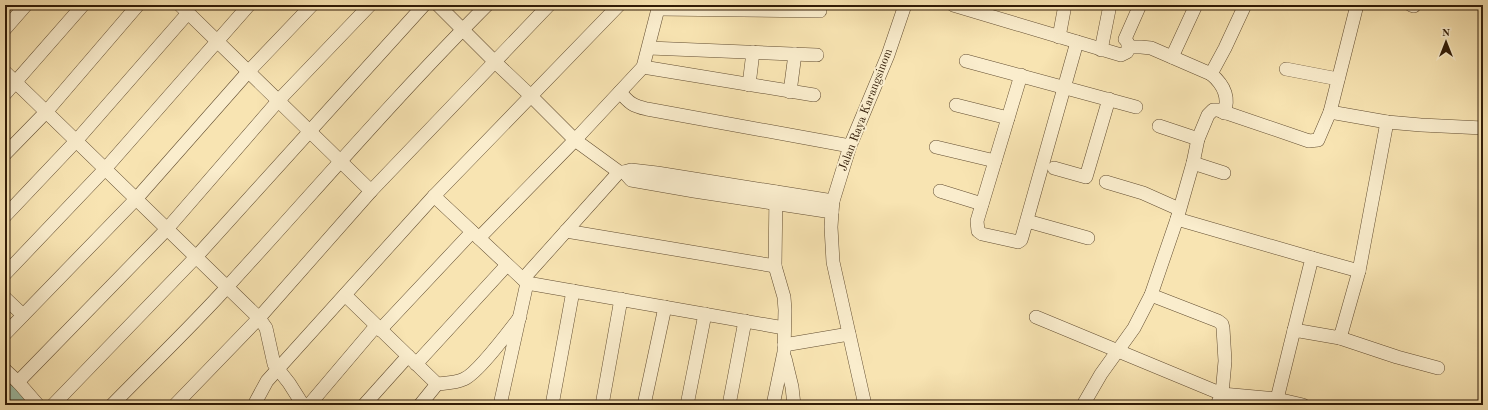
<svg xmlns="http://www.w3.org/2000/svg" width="1488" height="410" font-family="'Old Standard TT',serif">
  <rect width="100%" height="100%" fill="#f8e4b2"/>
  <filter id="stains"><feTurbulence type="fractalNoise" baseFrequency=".005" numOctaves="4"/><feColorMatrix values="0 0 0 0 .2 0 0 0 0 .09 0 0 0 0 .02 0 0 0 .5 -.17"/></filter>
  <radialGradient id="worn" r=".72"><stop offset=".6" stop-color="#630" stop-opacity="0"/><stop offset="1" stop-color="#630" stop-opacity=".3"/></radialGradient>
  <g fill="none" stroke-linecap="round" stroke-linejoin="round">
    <!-- river -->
    <polyline stroke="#9ebfa8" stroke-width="20" points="5,389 18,405"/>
    <defs>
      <g id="minor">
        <polyline points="180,5 371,191"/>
        <polyline points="438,5 495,62 531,96 575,140 619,172 624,172 631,180 694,191 832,212"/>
        <path d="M953 5 1121 55 1127 52C1129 47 1129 43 1125 39L1140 5"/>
        <polyline points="1411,5 1414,6"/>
        <polyline points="658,9 820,11"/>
        <polyline points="5,29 26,5"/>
        <polyline points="1059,37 1065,5"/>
        <polyline points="1129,47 1141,47 1151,48 1211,74 1225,48 1245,5"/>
        <polyline points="649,48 817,55"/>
        <polyline points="1101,50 1110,5"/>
        <polyline points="1172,57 1196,5"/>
        <polyline points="966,61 1136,107"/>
        <polyline points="643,67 814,95"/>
        <polyline points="1286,69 1338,79"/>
        <polyline points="5,72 259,318 266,328 274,364 289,383 303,405"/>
        <path d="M1211 74C1223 84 1230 97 1224 113"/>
        <polyline points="1021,75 977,221 978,231 982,234 1018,242 1021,240 1022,237 1077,42"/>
        <polyline points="749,85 753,52"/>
        <path d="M620 92C629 103 633 106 647 109L850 146"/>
        <polyline points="790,92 795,54"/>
        <polyline points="5,94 83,5"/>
        <polyline points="956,105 1008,118"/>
        <polyline points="1330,112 1387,122 1421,125 1483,128"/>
        <polyline points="1159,126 1198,139"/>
        <polyline points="936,147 995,161"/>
        <polyline points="5,154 47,111 138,5"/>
        <polyline points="1193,163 1224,173"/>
        <polyline points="1054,168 1086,177 1109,99"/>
        <polyline points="624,172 631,170 657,173 833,201"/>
        <polyline points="1106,182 1143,193 1179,209"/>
        <polyline points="940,191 982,204"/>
        <polyline points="434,196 527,283 784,328"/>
        <polyline points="5,216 76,141 188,13"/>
        <polyline points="1177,219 1312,258 1294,330"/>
        <polyline points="1027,221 1088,238"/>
        <polyline points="566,231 775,266"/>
        <polyline points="479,238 575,140 643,67 659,5"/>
        <polyline points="1312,258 1359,271"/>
        <polyline points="5,274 105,169 249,5"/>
        <polyline points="523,279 619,172"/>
        <path d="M345 295 437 384C446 383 456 383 464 379 478 373 509 331 520 317"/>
        <polyline points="5,298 23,315"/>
        <polyline points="1036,317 1222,394 1225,361 1223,328 1222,324 1218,321 1151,295"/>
        <polyline points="380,330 472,232"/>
        <polyline points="5,334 136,199 248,72 312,5"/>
        <polyline points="1340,338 1397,357 1438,368"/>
        <polyline points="784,345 849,334"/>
        <polyline points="785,358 792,387 794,405"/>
        <polyline points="416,364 507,265"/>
        <polyline points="5,370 18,382 38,405"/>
        <polyline points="18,382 167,229 278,101 370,5"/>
        <polyline points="1277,399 1303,405"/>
        <polyline points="53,405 196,257 424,5"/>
        <path d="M112 405C151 365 191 327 228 286 314 192 397 95 487 5"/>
        <polyline points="175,405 259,318 371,191 549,5"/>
        <polyline points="254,405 267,381 434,196 619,5"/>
        <polyline points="309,405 376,326"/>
        <polyline points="364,405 408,356"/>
        <polyline points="420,405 437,384"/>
        <polyline points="500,405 527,283"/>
        <polyline points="552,405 573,291"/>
        <polyline points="602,405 621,299"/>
        <polyline points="644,405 665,307"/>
        <polyline points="687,405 705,314"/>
        <polyline points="729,405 745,321"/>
        <polyline points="773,405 784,352 785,310 784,297 775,266 776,192"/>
        <polyline points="865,405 833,262 831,227 832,212 833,201 850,146 888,55 905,5"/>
        <polyline points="1083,405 1101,374 1134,328 1151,295 1177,219 1193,163 1198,139 1208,115 1213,110 1218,110 1309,141 1318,140 1330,112 1357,5"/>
        <polyline points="1217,405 1222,394 1277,399 1294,330 1340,338 1359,271 1387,122"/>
      </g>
    </defs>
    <!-- minor casing -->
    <use href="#minor" stroke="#624d31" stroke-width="14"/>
    <!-- minor -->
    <use href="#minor" stroke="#faedcd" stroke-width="13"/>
  </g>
  <g text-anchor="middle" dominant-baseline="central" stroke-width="4" stroke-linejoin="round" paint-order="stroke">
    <!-- street labels -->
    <g font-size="12" fill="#301b06" stroke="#faedcd">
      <text transform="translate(866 110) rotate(-69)">Jalan Raya Karangsinom</text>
    </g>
  </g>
  <!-- margin -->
  <rect width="1488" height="410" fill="none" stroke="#f8e4b2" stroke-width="20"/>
  <rect x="6" y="6" width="1476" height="398" fill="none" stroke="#301b06" stroke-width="2"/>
  <rect x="10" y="10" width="1468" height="390" fill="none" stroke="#301b06"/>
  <!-- north arrow -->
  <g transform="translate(1446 42)" stroke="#faedcd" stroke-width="3" paint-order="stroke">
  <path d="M0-3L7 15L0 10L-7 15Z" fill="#301b06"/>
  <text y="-6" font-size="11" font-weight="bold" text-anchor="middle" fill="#301b06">N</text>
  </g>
  <rect width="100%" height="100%" filter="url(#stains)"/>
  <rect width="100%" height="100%" fill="url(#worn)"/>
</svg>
